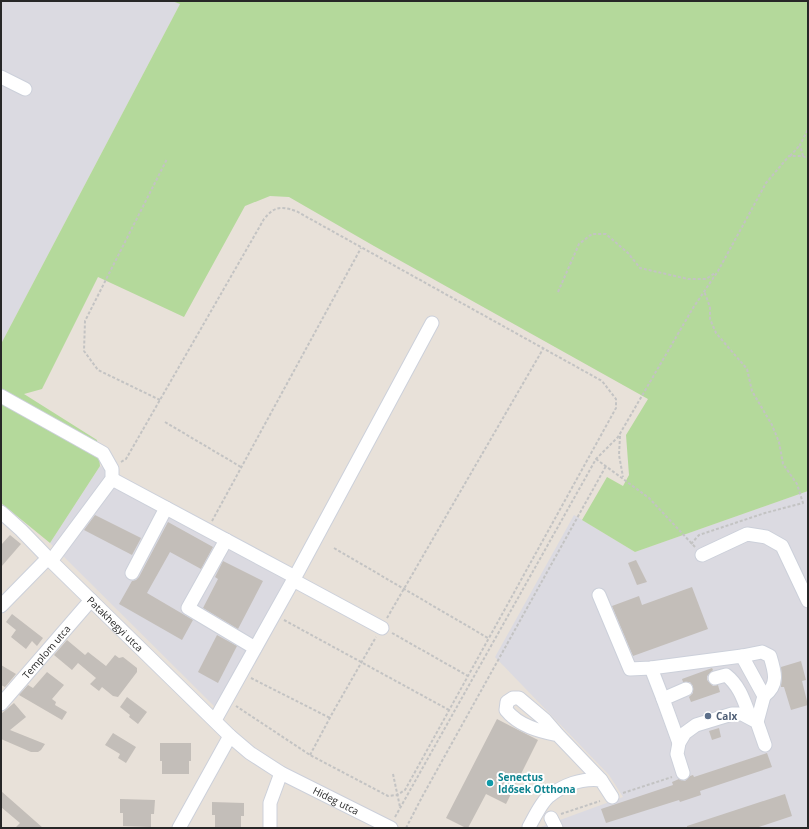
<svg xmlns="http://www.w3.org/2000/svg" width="809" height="829" font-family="'Open Sans',sans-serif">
  <rect width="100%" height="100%" fill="#e8e1d9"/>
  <!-- industrial -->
  <g fill="#dbdae1">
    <polygon points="1,1 172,1 180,4 1,344"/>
    <polygon points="100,466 291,575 216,708 50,543"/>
    <polygon points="808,491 808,828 538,828 623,797 609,775 495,657 574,515 635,552"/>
  </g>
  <!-- green -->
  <polygon fill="#b4d99b" points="172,1 808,1 808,491 635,552 582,520 607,477 623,486 629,475 626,435 648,399 374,246 289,197 270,196 245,206 184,317 98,277 42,389 24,394 97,440 100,466 50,543 1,503 1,344 180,4"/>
  <!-- building -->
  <g fill="#c3beb9">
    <polygon points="95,515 141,538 132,555 84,530"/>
    <polygon points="168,522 213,547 201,569 170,552 147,593 193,620 182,640 119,604 132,581 136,580 139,577"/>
    <polygon points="10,535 21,544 1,567 1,545"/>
    <polygon points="636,560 647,582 637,585 628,563"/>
    <polygon points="223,561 263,581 238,629 203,608 218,579 215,577"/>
    <polygon points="692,587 708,629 633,656 612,606 639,596 642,605"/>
    <polygon points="12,614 43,638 37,646 32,641 26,649 11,637 16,630 6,622"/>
    <polygon points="217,635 237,646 218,683 198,672"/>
    <polygon points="67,640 85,655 88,652 106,666 115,655 119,658 123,657 137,668 137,672 118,697 113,696 102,687 99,691 90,684 96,678 78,663 72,670 54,655"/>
    <polygon points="801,661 806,680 802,681 808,705 791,710 784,687 781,687 781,686 782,678 781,667"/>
    <polygon points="1,665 16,674 5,687 1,685"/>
    <polygon points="712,668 713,670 707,676 707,680 713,686 718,685 720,692 691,702 689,697 693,693 693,686 690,682 683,682 682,679"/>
    <polygon points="47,672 64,685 52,699 56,702 55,705 67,712 62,720 19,695 28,685 33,688"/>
    <polygon points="127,697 147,712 138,724 129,717 130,715 120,707"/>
    <polygon points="14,703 26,717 10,730 45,744 41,750 38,752 31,752 1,739 1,714"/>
    <polygon points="497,719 538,740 506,804 486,794 468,828 466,828 446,818"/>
    <polygon points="719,728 721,737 712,740 709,731"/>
    <polygon points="113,733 136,747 126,763 118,758 120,754 105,745"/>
    <polygon points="160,743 191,743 191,761 189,761 189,774 162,774 162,761 160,761"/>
    <polygon points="767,753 772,767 700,791 701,795 680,802 679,800 606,823 601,809 673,785 672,782 679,779 685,781 690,776 693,775 694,777"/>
    <polygon points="1,791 43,828 15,828 20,823 1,807"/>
    <polygon points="785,794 792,816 756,828 687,828 687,826"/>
    <polygon points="120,799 155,800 154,814 151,814 151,827 123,826 123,813 120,813"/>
    <polygon points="212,802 244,803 244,816 241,816 241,828 215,828 215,815 212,815"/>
  </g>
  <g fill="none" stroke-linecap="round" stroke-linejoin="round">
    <defs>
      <g id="minor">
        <polyline points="1,77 25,89"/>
        <polyline points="1,396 103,453 112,469 112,479 51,561"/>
        <polyline points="112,479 295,577"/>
        <path id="s1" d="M1 512 21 530 51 561 230 736 250 753 281 773 391 828"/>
        <polyline points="226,540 188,608 255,648"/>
        <polyline points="702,555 747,534 766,537 782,546 808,601"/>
        <polyline points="132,573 166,508"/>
        <polyline points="293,580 382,628"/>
        <polyline points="599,595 630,669 651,668 742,656 764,696 757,722"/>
        <polyline points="1,606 48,558"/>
        <path d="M742 656 762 652 770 656C775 672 779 685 764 696"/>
        <polyline points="651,668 663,699"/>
        <path d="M715 678 726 675C740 686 744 701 750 717"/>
        <path id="s2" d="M1 704 91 600"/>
        <polyline points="215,720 295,577 432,323"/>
        <path d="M558 735C539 731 519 726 506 710L507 702 513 698H519L545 720 558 735 601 780"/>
        <polyline points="679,743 663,699 686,689"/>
        <polyline points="683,773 677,754 679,743 685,733 696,725 732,714 742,714 757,722 765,745"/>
        <polyline points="551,818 556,828"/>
        <path d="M529 827C534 818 541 803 548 797 563 785 582 778 601 780L612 797"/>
        <polyline points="179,828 230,736"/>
        <polyline points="270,828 270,803 281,773"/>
      </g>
    </defs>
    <!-- minor casing -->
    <use href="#minor" stroke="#ccd0da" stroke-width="15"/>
    <!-- path -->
    <g stroke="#c3c3c3" stroke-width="2" stroke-dasharray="3 2" stroke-linecap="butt">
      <polyline points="790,156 800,145"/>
      <polyline points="803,156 800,145 808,129"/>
      <polyline points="803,156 808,159"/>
      <polyline points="558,292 579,244 592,234 606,234 628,253 640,268 688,279 706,279 715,273"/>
      <polyline points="160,400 98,370 84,351 85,321 167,159"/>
      <polyline points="165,422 241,467"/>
      <polyline points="620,436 619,455 623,477"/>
      <polyline points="596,459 649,498 695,547"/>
      <path d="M121 462 126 459 264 219C275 206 280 206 296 211L602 381 616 399V408L405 790 397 795 388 796 310 755 236 706"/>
      <polyline points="212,521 361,248"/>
      <polyline points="691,544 699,535 765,513 803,503 797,484 783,464 779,442 772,425 752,391 747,369 716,333 710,319 710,307 704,291"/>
      <polyline points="334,548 488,638"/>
      <polyline points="387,618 543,349"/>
      <polyline points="284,620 449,710"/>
      <polyline points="392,633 468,676"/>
      <polyline points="251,678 330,718"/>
      <polyline points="310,755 333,712 376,637"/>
      <polyline points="393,774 400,807"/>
      <polyline points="623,793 672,777"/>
      <polyline points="561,814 600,801"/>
      <polyline points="395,817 596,459 618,437 693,308 718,271 766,183 789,156 803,156"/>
      <polyline points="406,828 422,797 606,466"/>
    </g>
    <!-- minor -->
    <use href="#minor" stroke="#fff" stroke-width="13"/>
  </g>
  <!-- markers -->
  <circle fill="#5c6f8a" stroke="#fff" stroke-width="1.5" cx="708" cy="716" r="4"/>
  <circle fill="#0f9aa8" stroke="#fff" stroke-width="1.5" cx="490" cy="783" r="4"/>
  <g text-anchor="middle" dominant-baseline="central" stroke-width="4" stroke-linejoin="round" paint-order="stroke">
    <!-- street labels -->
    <g font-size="10" fill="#272727" stroke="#fff">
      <text stroke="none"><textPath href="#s1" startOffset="160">Patakhegyi utca</textPath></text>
      <text stroke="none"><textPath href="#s2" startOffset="69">Templom utca</textPath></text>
      <text stroke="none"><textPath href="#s1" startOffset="445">Hideg utca</textPath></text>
    </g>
    <!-- service labels -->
    <g font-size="10" font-weight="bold" fill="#4e5e75" stroke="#fff" text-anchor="start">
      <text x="716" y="716">Calx</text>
    </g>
    <!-- culture labels -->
    <g font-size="10" font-weight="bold" fill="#0d838f" stroke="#fff" text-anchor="start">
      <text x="498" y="777">Senectus<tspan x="498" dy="12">Idősek Otthona</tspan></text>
    </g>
  </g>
  <!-- border -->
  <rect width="809" height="829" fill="none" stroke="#272727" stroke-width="4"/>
</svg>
